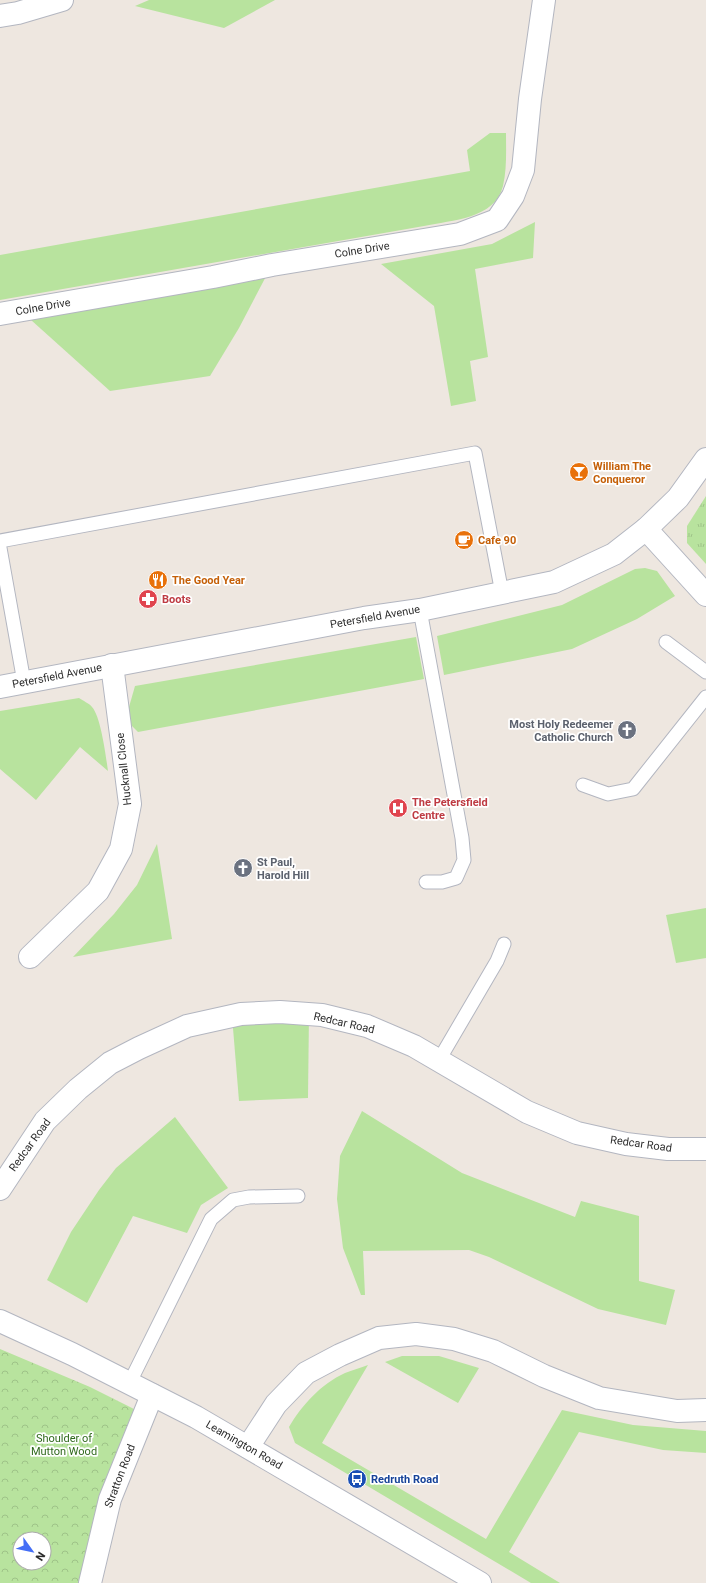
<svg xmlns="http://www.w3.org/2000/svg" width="706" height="1583" font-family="Roboto,sans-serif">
  <defs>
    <pattern id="forest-crowns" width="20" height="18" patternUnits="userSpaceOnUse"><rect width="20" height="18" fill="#b8e39e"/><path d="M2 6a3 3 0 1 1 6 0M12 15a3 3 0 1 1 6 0" fill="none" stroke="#9ec388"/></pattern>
    <pattern id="park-tufts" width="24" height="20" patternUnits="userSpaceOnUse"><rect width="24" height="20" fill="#b8e39e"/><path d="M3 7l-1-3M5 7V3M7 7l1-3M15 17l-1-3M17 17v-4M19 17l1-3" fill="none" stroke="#9ec388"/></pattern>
  </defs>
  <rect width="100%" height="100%" fill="#eee7e0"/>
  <!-- grass -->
  <g fill="#b8e39e">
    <polygon points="149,0 275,0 224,28 135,6"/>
    <path d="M490 133H506C506 150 507 169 503 186 495 219 452 220 424 226L0 300V255L470 171 467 150Z"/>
    <polygon points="535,222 533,258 475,269 488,357 470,361 476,401 451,406 434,306 381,264 492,244"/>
    <polygon points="272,265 239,328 210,376 110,391 21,311"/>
    <polygon points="645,568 657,571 675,596 637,619 572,649 444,675 437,636 562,605 635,569"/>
    <polygon points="416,637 424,679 138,732 130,724 129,707 135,686"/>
    <path d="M79 698C83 701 89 703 92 707 101 717 106 757 108 771L80 747 36 800 0 769V711Z"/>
    <polygon points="157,844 172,939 73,957 114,914 137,885"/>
    <polygon points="706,908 706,958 676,963 666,915"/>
    <polygon points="309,1014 308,1098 239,1101 232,1016"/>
    <polygon points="362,1111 462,1173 575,1217 581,1201 639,1216 639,1281 675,1290 666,1325 598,1309 489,1257 469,1250 363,1251 365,1295 361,1295 343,1248 337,1199 340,1156"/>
    <polygon points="175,1117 228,1188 201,1205 187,1233 133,1216 87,1303 47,1280 71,1232 99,1190 116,1168"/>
    <polygon points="402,1356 439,1356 479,1368 458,1403 385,1362"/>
    <path d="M368 1365 322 1443 486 1539 562 1410 633 1425 706 1431V1453L663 1450 579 1432 509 1552 560 1583H531L295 1443 289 1427C302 1405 321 1384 345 1373 352 1370 361 1368 368 1365Z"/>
  </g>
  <!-- forest -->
  <path fill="url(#forest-crowns)" fill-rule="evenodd" d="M0 1349 90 1387 144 1414 90 1583H0ZM20 1539H44V1563H20Z"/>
  <!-- park -->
  <polygon fill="url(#park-tufts)" points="706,496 706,564 687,543 687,526"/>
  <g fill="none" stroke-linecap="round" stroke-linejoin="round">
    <defs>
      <g id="service">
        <polyline points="0,541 475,453 502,593"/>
        <polyline points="0,548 24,682"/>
        <polyline points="420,610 462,838 464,860 456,878 442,882 426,882"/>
        <polyline points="666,642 706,672"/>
        <polyline points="583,785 608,794 633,789 706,697"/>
        <polyline points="439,1060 497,961 504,944"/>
        <polyline points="129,1384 211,1219 233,1200 249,1197 298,1196"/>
      </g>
      <g id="minor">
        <polyline points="0,16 18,13 62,0"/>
        <polyline points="0,314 213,277 272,265 460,234 497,220 513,196 523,170 530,99 544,0"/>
        <polyline points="646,529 706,595"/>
        <polyline points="30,957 98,891 121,849 130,804 112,665"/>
        <polyline points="0,1189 45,1121 78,1089 110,1063 139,1048 187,1026 241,1014 280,1012 322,1015 367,1026 414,1046 527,1112 577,1133 626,1144 668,1149 706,1149"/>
        <polyline points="0,1321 72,1354 196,1417 480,1583"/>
        <polyline points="248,1447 276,1404 306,1373 340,1355 379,1338 416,1334 454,1339 493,1351 544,1376 599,1398 677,1411 706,1410"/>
        <polyline points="90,1583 110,1499 152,1395"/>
      </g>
      <polyline id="tertiary" points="0,687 364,618 420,610 554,582 614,554 646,529 678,498 706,459"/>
    </defs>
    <!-- service casing -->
    <use href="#service" stroke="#b3b6c0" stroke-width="15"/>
    <!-- minor casing -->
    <use href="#minor" stroke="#b3b6c0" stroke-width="24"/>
    <!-- tertiary casing -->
    <use href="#tertiary" stroke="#b3b6c0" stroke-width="24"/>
    <!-- service -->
    <use href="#service" stroke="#fff" stroke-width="13"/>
    <!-- minor -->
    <use href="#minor" stroke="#fff" stroke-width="22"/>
    <!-- tertiary -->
    <use href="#tertiary" stroke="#fff" stroke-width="22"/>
  </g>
  <!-- icons -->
  <defs>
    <symbol id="bar-disc" viewBox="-11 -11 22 22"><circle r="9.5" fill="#e8710a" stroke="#fff"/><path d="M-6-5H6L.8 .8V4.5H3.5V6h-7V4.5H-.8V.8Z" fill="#fff"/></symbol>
    <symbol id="cafe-disc" viewBox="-11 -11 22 22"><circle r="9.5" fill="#e8710a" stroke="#fff"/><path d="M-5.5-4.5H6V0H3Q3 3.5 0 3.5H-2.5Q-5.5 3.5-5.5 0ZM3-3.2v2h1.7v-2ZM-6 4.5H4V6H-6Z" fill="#fff"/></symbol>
    <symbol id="restaurant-disc" viewBox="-11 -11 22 22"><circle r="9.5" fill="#e8710a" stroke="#fff"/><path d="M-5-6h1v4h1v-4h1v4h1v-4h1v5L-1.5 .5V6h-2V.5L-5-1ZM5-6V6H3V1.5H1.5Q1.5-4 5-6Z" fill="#fff"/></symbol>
    <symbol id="pharmacy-disc" viewBox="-11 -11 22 22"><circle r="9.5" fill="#e0444e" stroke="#fff"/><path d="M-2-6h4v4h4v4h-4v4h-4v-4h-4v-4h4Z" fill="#fff"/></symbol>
    <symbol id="church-disc" viewBox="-11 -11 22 22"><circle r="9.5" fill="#6b7280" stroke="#fff"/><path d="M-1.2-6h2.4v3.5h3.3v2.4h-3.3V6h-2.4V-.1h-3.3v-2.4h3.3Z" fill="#fff"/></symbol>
    <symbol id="hospital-disc" viewBox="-11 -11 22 22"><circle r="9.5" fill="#e0444e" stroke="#fff"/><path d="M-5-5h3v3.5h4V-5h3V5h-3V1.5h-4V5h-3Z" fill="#fff"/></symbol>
    <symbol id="bus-disc" viewBox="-11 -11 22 22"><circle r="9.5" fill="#1a4fb4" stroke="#fff"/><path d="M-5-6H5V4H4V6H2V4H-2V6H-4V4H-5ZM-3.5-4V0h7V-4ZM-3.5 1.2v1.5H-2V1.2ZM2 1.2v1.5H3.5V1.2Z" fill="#fff"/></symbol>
  </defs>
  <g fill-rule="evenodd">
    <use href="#bar-disc" x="568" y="461" width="22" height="22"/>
    <use href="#cafe-disc" x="453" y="529" width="22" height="22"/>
    <use href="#restaurant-disc" x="147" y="569" width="22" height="22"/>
    <use href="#pharmacy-disc" x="137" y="588" width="22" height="22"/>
    <use href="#church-disc" x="616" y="719" width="22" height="22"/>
    <use href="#hospital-disc" x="387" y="797" width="22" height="22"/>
    <use href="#church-disc" x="232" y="857" width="22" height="22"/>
    <use href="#bus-disc" x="346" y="1468" width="22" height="22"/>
  </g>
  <g text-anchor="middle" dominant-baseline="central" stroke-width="3.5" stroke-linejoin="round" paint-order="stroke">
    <!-- street labels -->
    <g font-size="11" fill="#2d2d2d" stroke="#fff">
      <text transform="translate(362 250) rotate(-9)">Colne Drive</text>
      <text transform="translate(43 307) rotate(-10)">Colne Drive</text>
      <text transform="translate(375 617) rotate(-10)">Petersfield Avenue</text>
      <text transform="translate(57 676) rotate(-11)">Petersfield Avenue</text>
      <text transform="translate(124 769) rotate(-96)">Hucknall Close</text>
      <text transform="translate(344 1023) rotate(13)">Redcar Road</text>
      <text transform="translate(641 1144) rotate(8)">Redcar Road</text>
      <text transform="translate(30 1145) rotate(-54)">Redcar Road</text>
      <text transform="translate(244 1445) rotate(30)">Leamington Road</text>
      <text transform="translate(120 1476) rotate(-69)">Stratton Road</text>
    </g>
    <!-- food labels -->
    <g font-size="11" font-weight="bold" fill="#c56008" stroke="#fff" text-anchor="start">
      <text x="593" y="466">William The<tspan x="593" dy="13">Conqueror</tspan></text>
      <text x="478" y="540">Cafe 90</text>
      <text x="172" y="580">The Good Year</text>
    </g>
    <!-- health labels -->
    <g font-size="11" font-weight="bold" fill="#be3a42" stroke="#fff" text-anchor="start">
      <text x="162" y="599">Boots</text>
      <text x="412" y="802">The Petersfield<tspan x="412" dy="13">Centre</tspan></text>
    </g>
    <!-- worship labels -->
    <g font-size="11" font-weight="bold" fill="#5b616d" stroke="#fff" text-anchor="end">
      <text x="613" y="724">Most Holy Redeemer<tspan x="613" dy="13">Catholic Church</tspan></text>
      <text x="257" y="862" text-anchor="start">St Paul,<tspan x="257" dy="13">Harold Hill</tspan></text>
    </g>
    <!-- park labels -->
    <g font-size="11" fill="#306a1d" stroke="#fff">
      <text x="64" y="1438">Shoulder of<tspan x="64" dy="13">Mutton Wood</tspan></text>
    </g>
    <!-- transit labels -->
    <g font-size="11" font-weight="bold" fill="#164399" stroke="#fff" text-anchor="start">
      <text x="371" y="1479">Redruth Road</text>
    </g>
  </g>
  <!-- north arrow -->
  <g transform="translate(32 1551) rotate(123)"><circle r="19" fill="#ffffff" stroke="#ababab"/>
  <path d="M0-3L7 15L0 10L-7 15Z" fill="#446ef6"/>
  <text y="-6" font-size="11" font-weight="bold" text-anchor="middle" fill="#2d2d2d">N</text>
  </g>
</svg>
